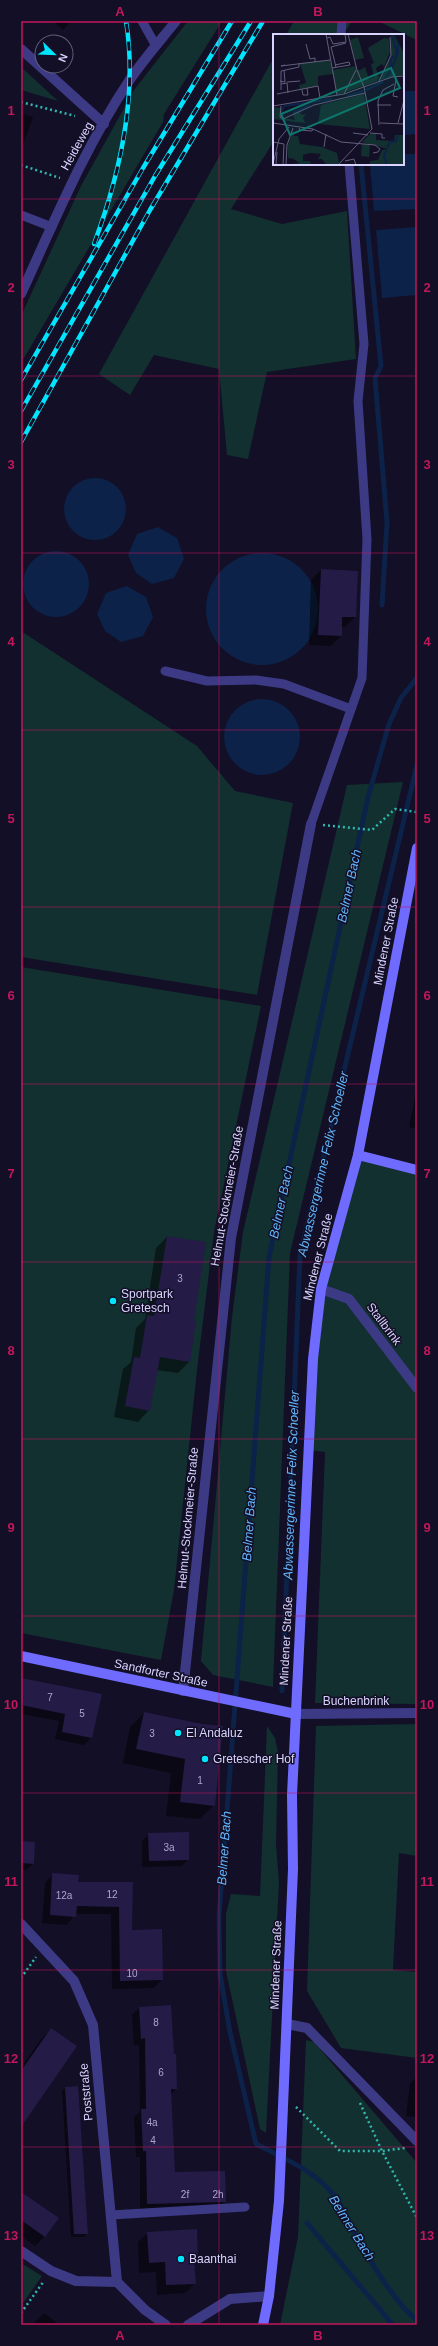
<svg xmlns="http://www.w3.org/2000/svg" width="438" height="2346" font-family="Arial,sans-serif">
  <rect width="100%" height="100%" fill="#130f26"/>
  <!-- green -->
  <g fill="#12302f">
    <polygon points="188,21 222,21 164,114 163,122 21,363 21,316 81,186 134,90"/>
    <polygon points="294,21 352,21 343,35 286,35"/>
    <polygon points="378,21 417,21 417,40"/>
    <polygon points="274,57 274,141 231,209 282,224 347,211 356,359 267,372 248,459 227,455 219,369 154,355 130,395 99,374"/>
    <polygon points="21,67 58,101 21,90"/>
    <polygon points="21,631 197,746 235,791 293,803 257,995 21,957"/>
    <polygon points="403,782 290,1253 273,1687 213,1675 201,1661 232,1317 243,1232 347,785"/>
    <polygon points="21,967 261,1006 214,1232 197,1370 174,1590 161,1660 21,1633"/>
    <polygon points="358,1155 417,1170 417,1704 315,1703 325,1452 308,1450 321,1289"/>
    <polygon points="417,1724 417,1856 399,1853 393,1970 417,1972 417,2058 341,2048 307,1991 316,1726"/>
    <polygon points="267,1726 275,1738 278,1753 276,1844 279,1883 266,2133 260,2129 226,1971 226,1914 231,1894 260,1896"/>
    <polygon points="306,2040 314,2042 417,2163 417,2325 280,2325 298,2237"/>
    <polygon points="21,2263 42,2276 21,2306"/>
  </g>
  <!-- water -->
  <g fill="#0c2248">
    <polygon points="403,91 417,91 417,134 403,135"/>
    <polygon points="403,154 417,154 417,209 374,211 370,164 403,164"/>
    <polygon points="417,227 417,295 382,298 376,230"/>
    <circle cx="95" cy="509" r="31"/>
    <polygon points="158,527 177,538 184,559 174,578 152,584 136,573 128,555 137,534"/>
    <circle cx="56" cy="584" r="33"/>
    <circle cx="262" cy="609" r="56"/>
    <polygon points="127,586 146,597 153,617 143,636 121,642 105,631 97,614 106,593"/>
    <circle cx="262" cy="737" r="38"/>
  </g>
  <!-- shadow -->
  <g fill="#0007">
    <polygon points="53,21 71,21 63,30"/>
    <polygon points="21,113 33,117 21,150"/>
    <polygon points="321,570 355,617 345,627 341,627 341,636 331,646 309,645 311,580"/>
    <polygon points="417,1088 417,1129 409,1127"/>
    <polygon points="167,1237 193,1321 189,1362 178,1373 156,1370 149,1410 138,1422 114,1417 123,1369 131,1362 136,1328 145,1319 156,1248"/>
    <polygon points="21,1679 101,1695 91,1738 84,1745 55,1739 59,1721 21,1714"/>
    <polygon points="144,1713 201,1725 214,1805 200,1819 166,1816 171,1773 123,1763 130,1727"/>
    <polygon points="149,1834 188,1860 182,1866 142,1867 142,1841"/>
    <polygon points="21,1842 33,1864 26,1870 21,1870"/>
    <polygon points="53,1874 77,1883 132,1883 131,1931 162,1979 154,1988 112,1989 111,1914 75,1914 67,1925 42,1923 45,1883"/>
    <polygon points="139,2008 176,2089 170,2095 174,2173 225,2202 218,2208 140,2210 140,2157 136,2157 134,2117 140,2112 139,2045 134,2045 132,2015"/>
    <polygon points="51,2030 21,2125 21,2068 41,2039"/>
    <polygon points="417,2077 417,2117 406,2116 410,2083"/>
    <polygon points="65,2088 87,2233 84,2237 71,2237 62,2091"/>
    <polygon points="21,2193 45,2236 35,2246 21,2236"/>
    <polygon points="148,2233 197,2258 194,2262 195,2283 185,2293 157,2295 156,2272 139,2273 138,2242"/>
    <polygon points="44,2313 60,2325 32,2325"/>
  </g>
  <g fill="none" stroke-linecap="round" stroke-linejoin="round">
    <!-- stream -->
    <g stroke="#0c2248" stroke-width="5">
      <polyline points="361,164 381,366 375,378 387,522 382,605"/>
      <path d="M417 678 401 698 389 724 368 797 269 1257 219 1916 220 1974 230 2032 256 2144C283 2158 318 2172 336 2198 342 2206 346 2216 350 2225 364 2251 394 2303 417 2320"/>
      <polyline points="282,1691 300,1255 417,765"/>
      <polyline points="307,2223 393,2325"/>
    </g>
  </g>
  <!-- building -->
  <g fill="#241b47">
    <polygon points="321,569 358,571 356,617 342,617 342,636 318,635"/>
    <polygon points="167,1236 206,1242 194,1320 196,1321 190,1362 160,1357 150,1411 125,1406 134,1357 140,1358 147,1315 154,1316"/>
    <polygon points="21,1678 102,1694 92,1738 62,1732 65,1714 21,1705"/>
    <polygon points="144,1712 202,1724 223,1726 215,1806 180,1802 185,1759 136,1749"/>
    <polygon points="189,1832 189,1860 149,1861 148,1833"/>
    <polygon points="21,1841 35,1842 34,1864 21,1863"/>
    <polygon points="52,1873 79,1875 78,1882 133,1882 132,1930 162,1929 163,1980 120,1981 119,1907 77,1906 76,1917 50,1915"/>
    <polygon points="171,2005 174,2054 176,2054 177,2089 171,2089 175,2172 225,2171 226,2202 147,2204 146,2151 143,2151 141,2109 146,2109 145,2038 141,2039 139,2007"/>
    <polygon points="51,2028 77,2046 21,2127 21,2071"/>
    <polygon points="78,2086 88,2234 74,2234 65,2087"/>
    <polygon points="21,2192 59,2218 45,2237 21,2220"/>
    <polygon points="197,2229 198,2259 194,2259 196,2284 166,2285 165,2262 149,2263 147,2232"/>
  </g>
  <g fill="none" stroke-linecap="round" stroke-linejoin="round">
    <!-- path -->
    <g stroke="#2fb8b0" stroke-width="2.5" stroke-dasharray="2 3" stroke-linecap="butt">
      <polyline points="21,102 75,116"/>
      <polyline points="21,165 60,178"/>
      <polyline points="323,825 372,830 395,809 417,812"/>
      <polyline points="21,1978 36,1957"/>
      <polyline points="360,2103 382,2151 417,2218"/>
      <polyline points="296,2107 340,2151 382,2151 405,2148"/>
      <polyline points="21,2313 44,2281"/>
    </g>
    <!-- lane -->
    <g stroke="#3d3a85" stroke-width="9">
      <polyline points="142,21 156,46"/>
      <polyline points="341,35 342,21"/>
      <polyline points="21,215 52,227"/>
      <polyline points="165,671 207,681 256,680 284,684 351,709"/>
      <polyline points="311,824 362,678 367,539 358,401 364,344 349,164"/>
      <polyline points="111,2215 245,2207"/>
    </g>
    <!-- street -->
    <g stroke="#3d3a85" stroke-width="10">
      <polyline points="21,49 104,124"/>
      <path d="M21 294C54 222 85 147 129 81 143 60 160 41 176 21"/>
      <polyline points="321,1289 349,1299 417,1388"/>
      <polyline points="183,1691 231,1238 311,824"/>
      <polyline points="296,1714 417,1713"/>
      <polyline points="21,1924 74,1981 93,2025 117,2282"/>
      <polyline points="287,2024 307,2028 417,2141"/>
      <polyline points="21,2251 51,2271 76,2281 117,2282 145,2310 166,2325"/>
      <polyline points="188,2325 230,2299 269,2296"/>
    </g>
    <!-- secondary -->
    <g stroke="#6f6bff" stroke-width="10">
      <polyline points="358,1155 417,1170"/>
      <polyline points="21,1656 296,1714"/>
      <polyline points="263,2325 269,2296 279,2201 293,1869 292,1795 313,1359 321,1289 358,1155 417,848"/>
    </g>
    <defs>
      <g id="rail">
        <path d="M94 244C120 174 138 96 126 21"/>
        <polyline points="21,380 143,168 232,21"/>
        <polyline points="21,411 155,176 251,21"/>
        <polyline points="21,442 150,210 263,21"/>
      </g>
    </defs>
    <!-- rail casing -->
    <use href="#rail" stroke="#00e5ff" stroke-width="4.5"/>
    <!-- rail -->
    <use href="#rail" stroke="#130f26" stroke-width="3" stroke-dasharray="9" stroke-linecap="butt"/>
  </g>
  <!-- grid -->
  <path fill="none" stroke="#c2185b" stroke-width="1" stroke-opacity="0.55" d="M219 21V2325M21 199H417M21 376H417M21 553H417M21 730H417M21 907H417M21 1084H417M21 1262H417M21 1439H417M21 1616H417M21 1793H417M21 1970H417M21 2147H417"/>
  <!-- markers -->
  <g fill="#00e5ff" stroke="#130f26" stroke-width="1.5">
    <circle cx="113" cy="1301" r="4"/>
    <circle cx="178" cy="1733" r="4"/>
    <circle cx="205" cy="1759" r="4"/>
    <circle cx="181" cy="2259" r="4"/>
  </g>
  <g text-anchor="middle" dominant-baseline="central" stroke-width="3" stroke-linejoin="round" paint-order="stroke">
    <!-- number labels -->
    <g font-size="10" fill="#aca6d1">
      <text x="180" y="1278">3</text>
      <text x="50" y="1697">7</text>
      <text x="82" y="1713">5</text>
      <text x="152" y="1733">3</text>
      <text x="200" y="1780">1</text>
      <text x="169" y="1847">3a</text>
      <text x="112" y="1894">12</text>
      <text x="64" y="1895">12a</text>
      <text x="132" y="1973">10</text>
      <text x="156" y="2022">8</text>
      <text x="161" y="2072">6</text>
      <text x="152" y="2122">4a</text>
      <text x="153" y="2140">4</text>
      <text x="185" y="2194">2f</text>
      <text x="218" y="2194">2h</text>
    </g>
    <!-- street labels -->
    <g font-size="12" fill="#d9d4ff" stroke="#130f26">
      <text transform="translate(77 146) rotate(-61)">Heideweg</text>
      <text transform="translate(386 941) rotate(-79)">Mindener Straße</text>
      <text transform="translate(227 1196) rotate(-80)">Helmut-Stockmeier-Straße</text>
      <text transform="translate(318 1257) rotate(-76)">Mindener Straße</text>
      <text transform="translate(384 1324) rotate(53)">Stallbrink</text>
      <text transform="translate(188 1518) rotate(-85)">Helmut-Stockmeier-Straße</text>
      <text transform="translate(286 1641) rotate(-87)">Mindener Straße</text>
      <text transform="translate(161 1673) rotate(12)">Sandforter Straße</text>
      <text x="356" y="1701">Buchenbrink</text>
      <text transform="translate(276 1965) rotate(-88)">Mindener Straße</text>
      <text transform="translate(86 2092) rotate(-95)">Poststraße</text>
    </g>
    <!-- poi labels -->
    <g font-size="12" fill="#d9d4ff" stroke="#130f26" text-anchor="start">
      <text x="121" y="1294">Sportpark<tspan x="121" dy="14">Gretesch</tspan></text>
      <text x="186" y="1733">El Andaluz</text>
      <text x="213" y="1759">Gretescher Hof</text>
      <text x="189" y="2259">Baanthai</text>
    </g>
    <!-- water labels -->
    <g font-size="13" font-style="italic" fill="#62b6ff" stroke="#130f26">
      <text transform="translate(349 886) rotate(-78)">Belmer Bach</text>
      <text transform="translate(323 1164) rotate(-77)">Abwassergerinne Felix Schoeller</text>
      <text transform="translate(281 1202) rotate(-78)">Belmer Bach</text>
      <text transform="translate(291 1485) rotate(-88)">Abwassergerinne Felix Schoeller</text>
      <text transform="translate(249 1524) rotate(-86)">Belmer Bach</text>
      <text transform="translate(224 1848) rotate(-86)">Belmer Bach</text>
      <text transform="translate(352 2228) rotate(58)">Belmer Bach</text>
    </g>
  </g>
  <!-- overview -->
  <g transform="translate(273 34)">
    <rect width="131" height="131" fill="#130f26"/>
    <path d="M121 1 131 19V41L106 46 118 22V2ZM85 3 91 24 82 26 77 6ZM111 4 116 5 117 18 111 33 109 30 103 34 106 44 104 47 64 61 60 40 45 42V52L27 56 26 51 33 49 27 29 57 26 59 36 83 32 84 36H87L92 33 96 45 101 43 98 30 101 29 95 14ZM91 60 97 95 45 90 48 71ZM0 73 9 74 10 84 22 86 20 81 26 77 29 81 33 80 30 84 32 89 0 85ZM20 96 21 102H25L27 110 49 113 64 119 66 129 64 131 53 130 49 125H45L48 120 37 119 30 121V127H37L38 131H12L26 129 21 125 15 124V111ZM97 100H103V106L121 107 122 101H131V131H96L97 127 105 126 109 116 115 115 89 108ZM89 110 97 111 96 123 88 122Z" fill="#12302f"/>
    <path fill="none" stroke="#0c2248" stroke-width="2" d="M115 42 125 19V8M112 44 117 36 118 25 124 20 119 0M93 56 110 48M74 62 90 57M9 76 12 72 59 65M20 79 37 71M114 114 117 108 123 107 125 101M114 116 111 122 114 131"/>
    <path fill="none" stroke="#625e7d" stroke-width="1" d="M53 0 64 61M54 4 57 3 60 10 73 8 72 0M33 10 37 25 42 24V28M12 31 8 32 57 26M63 33 58 13 73 9M59 34 77 31 76 28 62 31M123 46 120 62 125 63M7 47 12 48 11 36M106 47 118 21 117 3M14 48 27 47M8 50 14 49 15 59M45 52 47 64M8 56V37L26 33V29M29 56 30 61H35L34 54M4 60 45 52M71 60 83 36M104 71H118M0 72 71 60 119 43 131 42M8 72 7 83 10 85 41 71 92 59M0 89 40 95 68 108 102 111 107 115 105 118 100 119M107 89 131 90M125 89 131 66M106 91 105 67 110 56 121 50M26 94 27 96 39 97 40 95M80 99 95 101M97 99 109 100V104H112M0 108 11 110 10 131M51 113 53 100M72 127 81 125 83 131M0 130 6 105 16 93M3 130 4 118M13 131 14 111 20 94M65 131 99 95 91 53 84 36 75 0"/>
    <path fill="#0f766e" fill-opacity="0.15" stroke="#0f766e" stroke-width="2" d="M118 34 127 54 17 101 8 80Z"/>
    <rect width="131" height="131" fill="none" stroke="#d9d4ff" stroke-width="2"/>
  </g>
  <!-- border -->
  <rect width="438" height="2346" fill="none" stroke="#130f26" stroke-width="44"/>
  <!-- north arrow -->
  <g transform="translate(54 54) rotate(113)"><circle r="19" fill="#130f26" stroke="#625e7d"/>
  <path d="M0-3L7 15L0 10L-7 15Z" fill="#00e5ff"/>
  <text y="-6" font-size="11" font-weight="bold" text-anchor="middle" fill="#d9d4ff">N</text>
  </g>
  <rect x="22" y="22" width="394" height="2302" fill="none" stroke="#c2185b" stroke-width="1.5"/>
  <g font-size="13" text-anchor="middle" font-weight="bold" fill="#c2185b">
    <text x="120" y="16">A</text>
    <text x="318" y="16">B</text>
    <text x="11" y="115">1</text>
    <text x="427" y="115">1</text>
    <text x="11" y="292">2</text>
    <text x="427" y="292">2</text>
    <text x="11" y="469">3</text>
    <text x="427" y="469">3</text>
    <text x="11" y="646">4</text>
    <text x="427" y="646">4</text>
    <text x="11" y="823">5</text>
    <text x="427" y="823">5</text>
    <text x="11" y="1000">6</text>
    <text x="427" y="1000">6</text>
    <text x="11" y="1178">7</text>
    <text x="427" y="1178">7</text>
    <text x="11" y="1355">8</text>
    <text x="427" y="1355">8</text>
    <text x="11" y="1532">9</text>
    <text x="427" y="1532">9</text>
    <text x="11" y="1709">10</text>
    <text x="427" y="1709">10</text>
    <text x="11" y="1886">11</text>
    <text x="427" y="1886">11</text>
    <text x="11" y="2063">12</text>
    <text x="427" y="2063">12</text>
    <text x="11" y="2240">13</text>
    <text x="427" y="2240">13</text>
    <text x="120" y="2340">A</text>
    <text x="318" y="2340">B</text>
  </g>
</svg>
